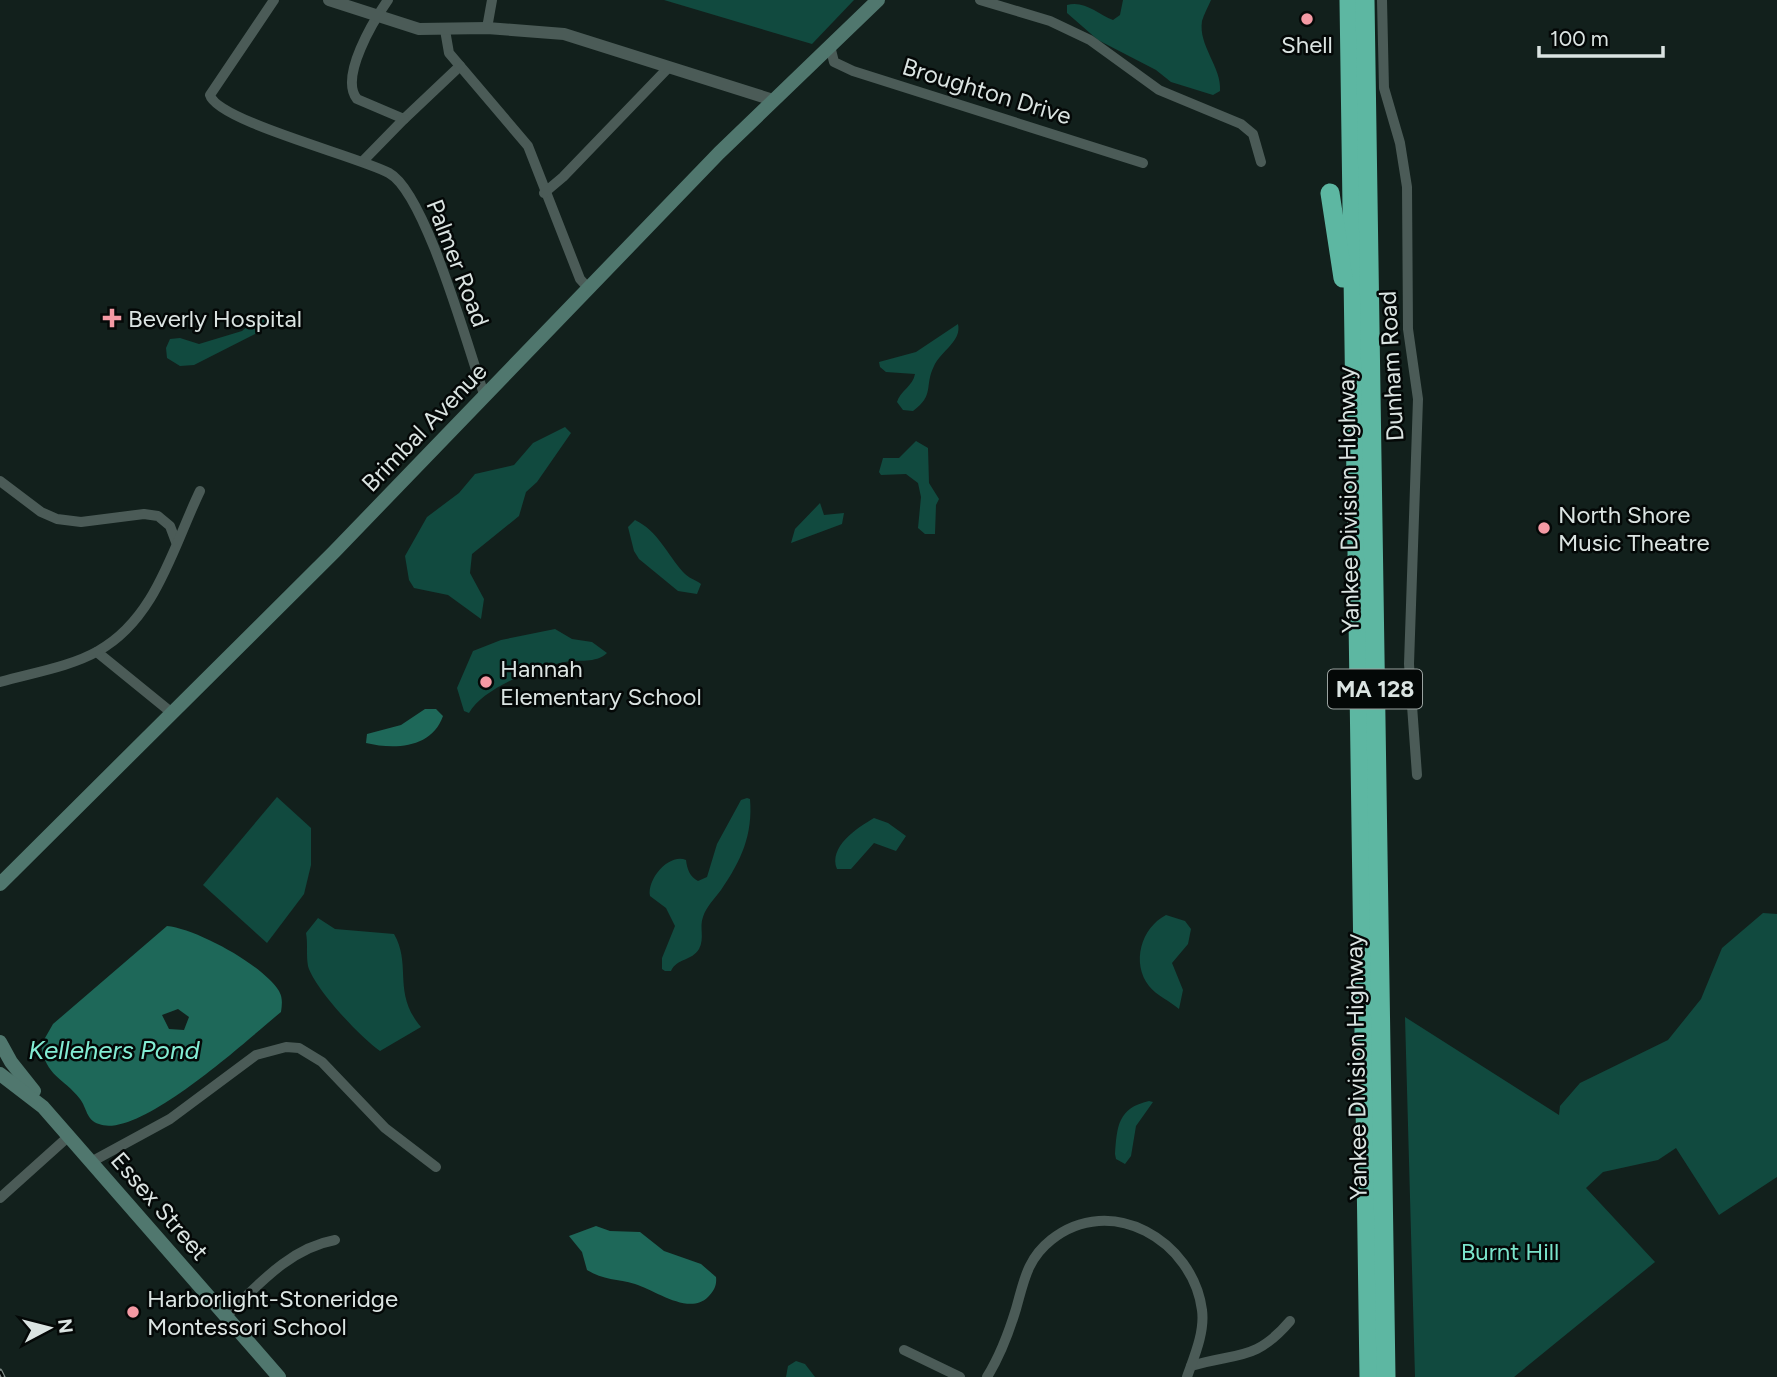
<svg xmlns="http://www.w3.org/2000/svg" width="1777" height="1377" font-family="Figtree,sans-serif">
  <rect width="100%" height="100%" fill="#12201c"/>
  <!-- green -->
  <g fill="#114a3f">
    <polygon points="664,0 854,0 812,44"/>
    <path d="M1123 0H1211C1208 7 1204 14 1202 21 1198 46 1222 67 1220 91L1213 95 1171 82 1156 70 1098 40 1067 13V5C1084 0 1098 14 1113 20L1120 15Z"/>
    <polygon points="272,314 261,331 194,365 180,366 167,358 166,348 170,339 180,338 199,344 242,331 261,315"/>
    <path d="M958 324C962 341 941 351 934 366 924 386 935 395 913 411L903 410 897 402C900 391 913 386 915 374L886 372 880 367 879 362 916 352Z"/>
    <polygon points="565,427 571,433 537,482 526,492 519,516 472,554 470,573 484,599 481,619 448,595 414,588 409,580 405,556 427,517 459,493 475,474 514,465 533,443"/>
    <polygon points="916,441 928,448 929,483 939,499 936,505 935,534 925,534 918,528 921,497 918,483 906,474 881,475 879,472 883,458 899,458"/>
    <polygon points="820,503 824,515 844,513 842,524 791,543 795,529"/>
    <path d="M635 520C658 531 667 554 683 572 688 578 696 580 701 584L697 594 678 591 639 559 634 551 628 527Z"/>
    <path d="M555 629 572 639 592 642 607 653C595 664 579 659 565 662 537 667 483 688 469 713L464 711 457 688 473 651 501 640Z"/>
    <polygon points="277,797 311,828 311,865 304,894 267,943 203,885"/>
    <path d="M747 798 750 799C753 835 741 861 721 890 715 898 706 907 703 917 699 927 705 938 699 949 692 961 677 958 671 971H665L662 969V958L675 926 666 908 650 896C647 879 669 853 686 860 687 869 690 877 698 881L707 877 717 844 741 800Z"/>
    <path d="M874 818 888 823 906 836 896 851 874 843 851 869H837C828 847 857 828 874 818Z"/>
    <polygon points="1763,913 1777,914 1777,1177 1719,1215 1676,1148 1658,1160 1603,1172 1586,1188 1655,1262 1514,1377 1415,1377 1405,1017 1559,1115 1560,1106 1580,1083 1668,1040 1701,999 1722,948"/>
    <path d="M1166 915 1185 921 1191 929 1188 944 1172 963 1183 990 1179 1009C1170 1001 1157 996 1149 986 1131 963 1141 928 1166 915Z"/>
    <path d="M318 918 335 929 394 934C412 965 392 993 421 1027L380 1051C360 1037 314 988 308 966 306 956 308 943 306 933Z"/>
    <path d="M1149 1101 1153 1102 1136 1126 1131 1156 1125 1164 1116 1159 1115 1154C1117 1126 1118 1108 1149 1101Z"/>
    <polygon points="796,1361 805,1364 815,1377 786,1377 788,1366"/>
  </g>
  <!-- water -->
  <g fill="#1e6859" fill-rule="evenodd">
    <path d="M425 709H436L443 716C432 748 395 750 366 743L367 734 401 725Z"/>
    <path d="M167 926C197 929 263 965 279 991 283 998 282 1005 281 1012 249 1038 139 1140 99 1124 86 1120 87 1108 80 1099 63 1077 46 1077 41 1045L53 1024ZM178 1009 189 1017 184 1030 169 1029 162 1015Z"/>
    <path d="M596 1226 610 1231 640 1232 664 1251 701 1264 716 1277C717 1285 714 1291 708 1297 689 1316 655 1290 635 1284 618 1279 603 1280 587 1270L582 1252 569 1236Z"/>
  </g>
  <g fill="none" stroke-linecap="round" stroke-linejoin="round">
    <!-- minor -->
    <g stroke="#4b5b57" stroke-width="10">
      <path d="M274 0 210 95C217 121 360 157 389 173 426 193 469 352 485 397"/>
      <path d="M388 0C374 20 339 77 357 99L404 119 460 66"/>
      <polyline points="980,0 1050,21 1090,40 1159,90 1241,124 1253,134 1261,162"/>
      <polyline points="1382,0 1384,88 1400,143 1407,187 1408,329 1418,399 1409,664 1417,775"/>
      <polyline points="487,28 492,0"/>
      <polyline points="445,30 449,53 528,146 580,279 589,289"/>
      <polyline points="830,46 834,62 853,71 1143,163"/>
      <polyline points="363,161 404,119"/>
      <polyline points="544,193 563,177 669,67"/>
      <polyline points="0,481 41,512 57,519 81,522 144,514 158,516 170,526 176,542"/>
      <polyline points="97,652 172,713"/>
      <path d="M0 682C31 673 70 667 98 651 156 619 173 547 200 491"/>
      <polyline points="91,1162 170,1119 256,1055 286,1047 299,1048 322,1062 385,1128 436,1167"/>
      <polyline points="0,1198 69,1136"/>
      <path d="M226 1316C258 1285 290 1248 335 1240"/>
      <polyline points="904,1350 960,1377"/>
      <path d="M1191 1366C1237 1352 1255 1362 1290 1321"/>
      <path d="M987 1377C1000 1356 1009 1332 1016 1309 1024 1281 1027 1259 1051 1240 1111 1192 1193 1241 1202 1310 1205 1332 1194 1357 1187 1377"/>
    </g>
    <!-- tertiary -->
    <polyline stroke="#4b5b57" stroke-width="12" points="329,0 419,29 487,28 564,34 773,100"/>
    <!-- secondary -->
    <g stroke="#50776e" stroke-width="14">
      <polyline points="0,884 334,552 719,153 878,0"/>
      <polyline points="0,1042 11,1062 34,1091"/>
      <polyline points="0,1074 43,1107 279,1377"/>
    </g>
    <!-- motorway -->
    <g stroke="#5db7a2" stroke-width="19">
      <polyline points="1349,0 1369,1377"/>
      <polyline points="1365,0 1386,1377"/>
      <polyline points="1330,193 1343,278"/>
    </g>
    <defs>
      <polyline id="rail" points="0,1371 3,1377"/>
    </defs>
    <!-- rail casing -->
    <use href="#rail" stroke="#7f8a87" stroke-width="5"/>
    <!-- rail -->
    <use href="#rail" stroke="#040807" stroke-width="2.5" stroke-dasharray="8" stroke-linecap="butt"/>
  </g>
  <!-- markers -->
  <g fill="#f49aa4" stroke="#040807" stroke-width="2.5">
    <circle cx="1307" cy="19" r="7"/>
    <path d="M108.5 307.5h7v7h7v7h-7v7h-7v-7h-7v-7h7z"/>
    <circle cx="1544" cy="528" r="7"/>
    <circle cx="486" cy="682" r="7"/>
    <circle cx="133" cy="1312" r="7"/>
  </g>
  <g text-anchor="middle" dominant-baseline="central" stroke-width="5" stroke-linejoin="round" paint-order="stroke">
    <!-- shield labels -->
    <rect fill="#040807" stroke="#9aa2a0" stroke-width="2" x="1328" y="669.5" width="94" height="39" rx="5"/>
    <g font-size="23" font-weight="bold" fill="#dbe4e2">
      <text x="1375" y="689">MA 128</text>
    </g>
    <!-- poi labels -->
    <g font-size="24" fill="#dbe4e2" stroke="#040807" text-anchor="start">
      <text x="1307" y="44" text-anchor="middle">Shell</text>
      <text x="128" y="318">Beverly Hospital</text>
      <text x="1558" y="514">North Shore<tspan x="1558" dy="28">Music Theatre</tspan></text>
      <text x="500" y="668">Hannah<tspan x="500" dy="28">Elementary School</tspan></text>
      <text x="147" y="1298">Harborlight-Stoneridge<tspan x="147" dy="28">Montessori School</tspan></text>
    </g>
    <!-- street labels -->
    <g font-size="24" fill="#dbe4e2" stroke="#040807">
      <text transform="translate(987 91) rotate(17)">Broughton Drive</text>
      <text transform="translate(458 263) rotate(69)">Palmer Road</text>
      <text transform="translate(1391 366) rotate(-93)">Dunham Road</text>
      <text transform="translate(424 427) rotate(-46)">Brimbal Avenue</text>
      <text transform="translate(1348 500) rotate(-91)">Yankee Division Highway</text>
      <text transform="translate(1356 1067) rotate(-91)">Yankee Division Highway</text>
      <text transform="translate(160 1206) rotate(49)">Essex Street</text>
    </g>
    <!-- park labels -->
    <g font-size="24" fill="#7ae4cb" stroke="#040807">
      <text x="1510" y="1251">Burnt Hill</text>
    </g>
    <!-- water labels -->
    <g font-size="26" font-style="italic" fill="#83edd4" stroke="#040807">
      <text x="114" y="1050">Kellehers Pond</text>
    </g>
  </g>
  <!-- north arrow -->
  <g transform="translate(49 1328) rotate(83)" stroke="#040807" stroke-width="5" paint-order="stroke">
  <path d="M0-5L12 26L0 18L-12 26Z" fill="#dbe4e2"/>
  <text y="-10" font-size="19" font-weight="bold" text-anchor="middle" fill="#dbe4e2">N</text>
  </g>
  <!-- scale -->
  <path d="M1539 46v10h124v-10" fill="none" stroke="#dbe4e2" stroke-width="3.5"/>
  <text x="1550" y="46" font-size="21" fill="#dbe4e2" stroke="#040807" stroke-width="5" paint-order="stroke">100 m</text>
</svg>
